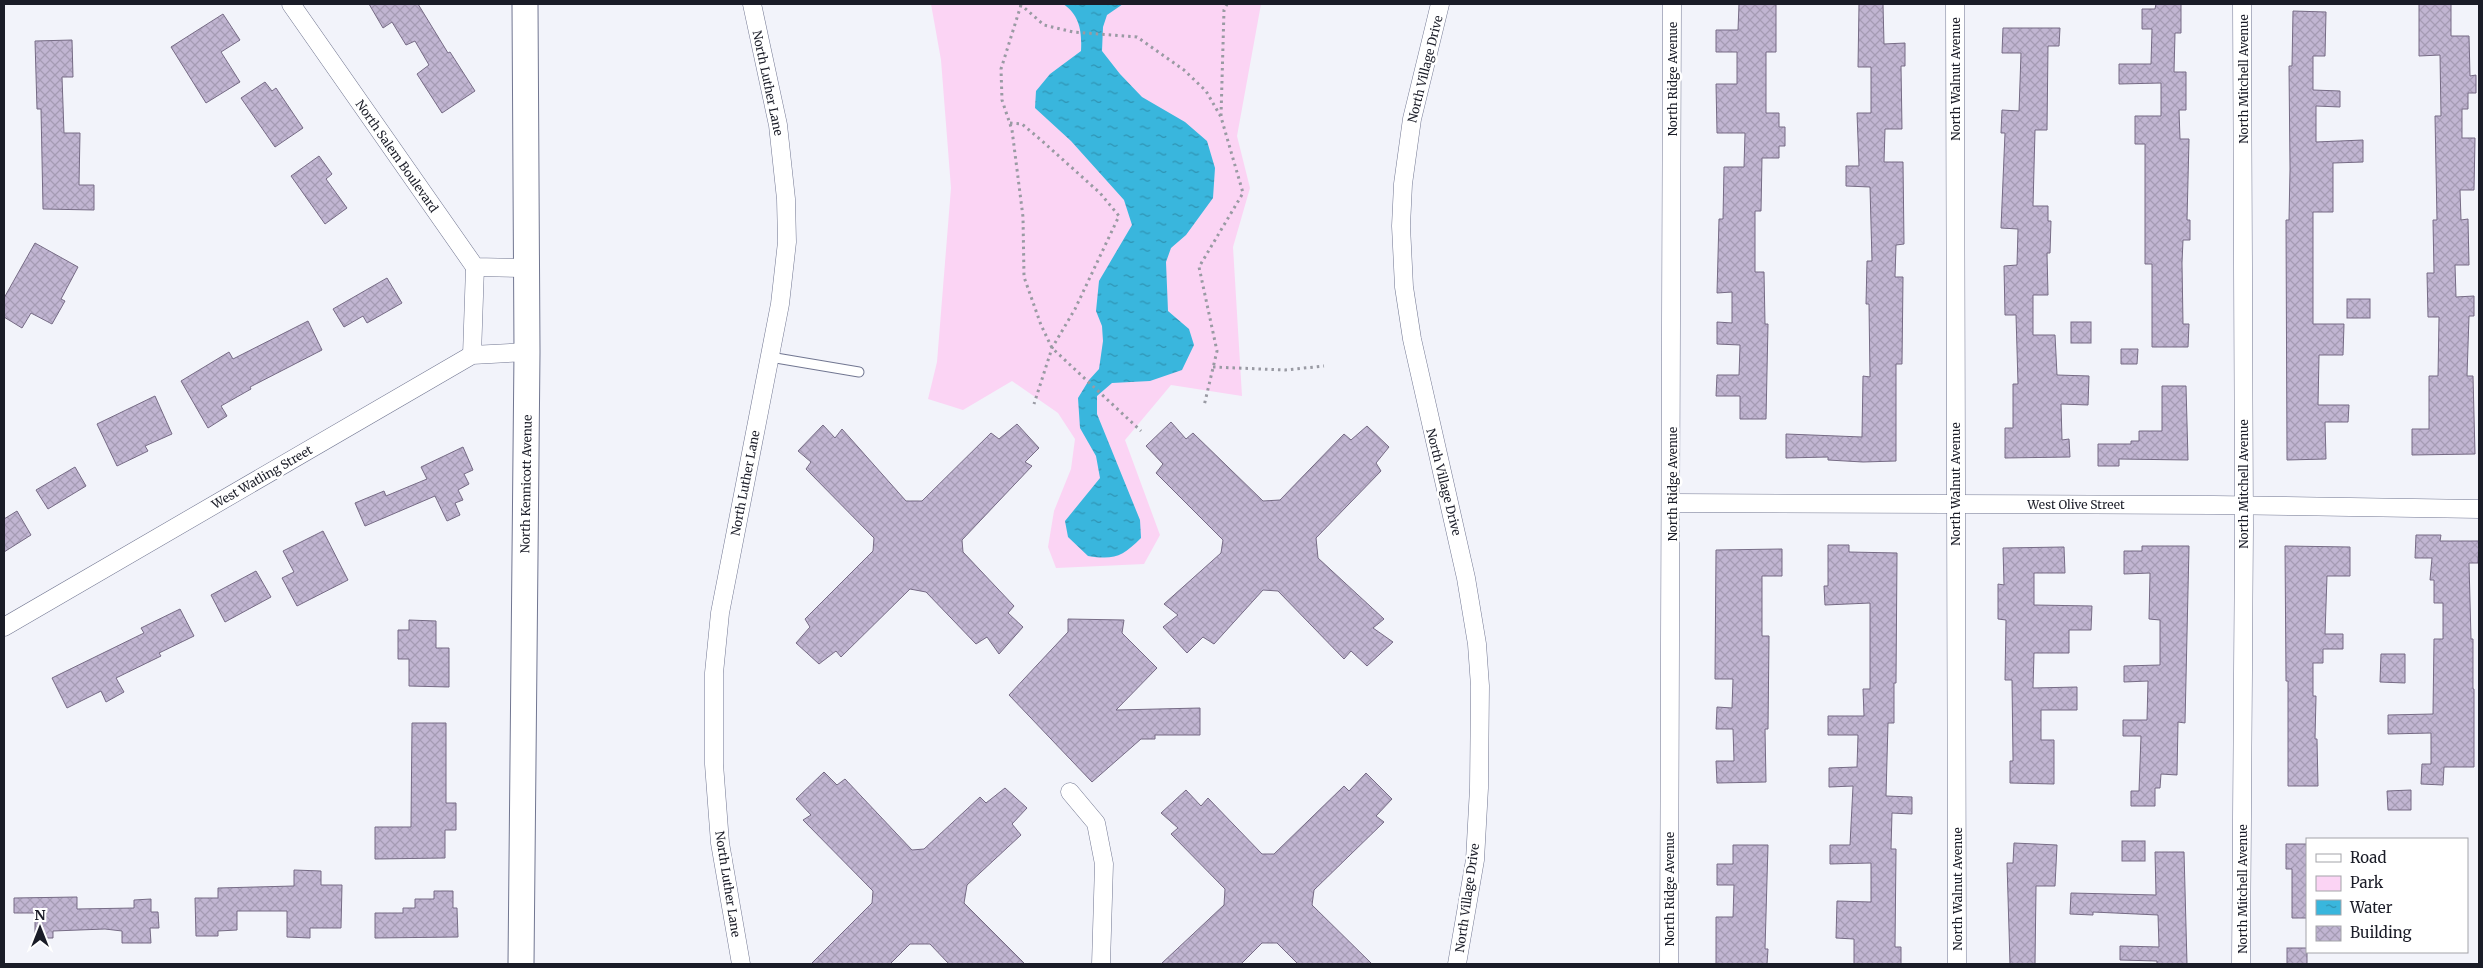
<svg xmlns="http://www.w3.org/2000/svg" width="2483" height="968" font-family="Merriweather,serif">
  <defs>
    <pattern id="water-ripples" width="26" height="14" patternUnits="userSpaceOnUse" patternTransform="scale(1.25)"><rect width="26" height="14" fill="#39b6dd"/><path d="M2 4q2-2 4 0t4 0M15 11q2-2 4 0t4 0" fill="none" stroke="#2f93b3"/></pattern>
    <pattern id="building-cross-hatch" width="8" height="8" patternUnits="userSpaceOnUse" patternTransform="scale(1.25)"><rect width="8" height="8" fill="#c1b5d2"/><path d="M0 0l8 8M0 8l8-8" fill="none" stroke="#a59bb4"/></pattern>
  </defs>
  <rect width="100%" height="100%" fill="#f2f3fa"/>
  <!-- park -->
  <polygon fill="#fbd4f4" points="931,4 1261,4 1237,136 1250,188 1233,247 1242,396 1171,385 1125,440 1160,535 1144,564 1056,568 1048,547 1054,511 1071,469 1075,439 1058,413 1012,381 963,410 928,399 937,362 951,188 941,60"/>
  <!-- water -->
  <path fill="url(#water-ripples)" d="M1063 4H1123L1107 15 1103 27 1102 51 1120 74 1142 97 1185 122 1207 141 1215 168 1213 198 1186 235 1171 248 1166 262 1168 311 1189 329 1194 345 1182 370 1150 381 1112 383 1097 396V414L1140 520 1141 538C1122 557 1114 560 1088 556L1068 537 1065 521 1100 478 1096 456 1080 428 1078 398 1089 380 1099 369 1103 341 1102 326 1096 311 1099 281 1132 225 1124 200 1071 141 1035 108 1036 91 1050 74 1081 51C1082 32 1080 15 1063 4Z"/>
  <!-- building -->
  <g fill="url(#building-cross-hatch)" stroke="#766b85">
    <polygon points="369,4 418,4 448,53 450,52 475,91 442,113 417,74 429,65 415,41 406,45 392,22 383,28"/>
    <polygon points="1739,4 1776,4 1776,52 1766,52 1766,113 1779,113 1779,127 1785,127 1785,146 1779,146 1779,158 1762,158 1761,211 1755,211 1755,272 1764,272 1765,324 1768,324 1766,419 1740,419 1740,396 1716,396 1717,375 1739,375 1740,345 1717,344 1717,322 1732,323 1732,292 1717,293 1719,219 1723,219 1724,167 1744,167 1745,133 1717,133 1716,84 1737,84 1737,52 1716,52 1716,30 1738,30"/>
    <polygon points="1859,4 1883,4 1884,44 1905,43 1905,66 1901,66 1902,129 1885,129 1884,162 1903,162 1904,244 1896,245 1895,277 1903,277 1902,364 1896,364 1896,461 1863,462 1828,460 1828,457 1786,458 1786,434 1862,437 1863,376 1870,377 1869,304 1866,304 1867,261 1872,261 1870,187 1846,186 1846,166 1859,166 1857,113 1871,113 1871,67 1858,67"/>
    <polygon points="2156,4 2181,4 2181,33 2175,33 2174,72 2186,72 2186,110 2179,110 2180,139 2189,139 2187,220 2190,220 2190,240 2183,240 2182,263 2183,324 2189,324 2188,347 2152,347 2152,264 2145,264 2145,144 2135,144 2135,116 2161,116 2161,83 2119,84 2119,64 2151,64 2152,29 2142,29 2142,9 2155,9"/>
    <polygon points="2419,4 2451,4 2451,36 2469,36 2470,76 2476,75 2476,93 2468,93 2468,109 2462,109 2462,138 2475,138 2474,190 2460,190 2461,220 2468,219 2469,265 2455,265 2456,297 2474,296 2474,316 2469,316 2467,376 2473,376 2475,454 2412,455 2412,429 2429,429 2429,376 2438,376 2439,317 2428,317 2427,273 2434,273 2433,220 2437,220 2435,116 2441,116 2440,55 2419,56"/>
    <polygon points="2293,11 2326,12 2325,56 2313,56 2313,90 2340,91 2340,107 2316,106 2316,142 2363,140 2363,162 2333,163 2333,212 2313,212 2313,324 2344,324 2343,355 2319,355 2318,405 2349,405 2348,422 2325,422 2326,459 2287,460 2286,220 2289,220 2290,169 2289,66 2292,66"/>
    <polygon points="223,14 240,40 221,52 240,82 206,103 171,47"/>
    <polygon points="2003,28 2060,28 2059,46 2048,46 2047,130 2035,130 2033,206 2048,206 2048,221 2051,221 2050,253 2047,253 2048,295 2033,295 2033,335 2055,335 2057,375 2089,376 2088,405 2061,404 2062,440 2069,439 2070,457 2005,458 2005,428 2013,428 2013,384 2018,384 2016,315 2005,315 2004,266 2017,265 2018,229 2001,228 2005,133 2001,133 2002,110 2019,111 2021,53 2002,53"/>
    <polygon points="72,40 73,77 62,77 64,133 80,133 79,185 94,185 94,210 43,209 41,109 37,109 35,41"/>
    <polygon points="265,82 272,91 276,88 303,128 275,147 241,98"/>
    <polygon points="319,156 332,174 326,179 347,208 325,224 291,176"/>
    <polygon points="35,243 78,267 61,299 65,301 52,324 31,313 22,328 4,317 4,298"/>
    <polygon points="387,278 402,303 367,323 363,316 344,327 333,309"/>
    <rect x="2347" y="299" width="23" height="19"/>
    <polygon points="308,321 322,350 250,387 251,389 221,406 227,416 208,428 181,381 229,352 233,359"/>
    <rect x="2071" y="322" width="20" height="21"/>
    <polygon points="2121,349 2138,349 2137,364 2121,364"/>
    <polygon points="2162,386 2186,386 2188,460 2119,459 2119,466 2098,466 2098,444 2131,444 2131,441 2139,441 2139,431 2162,431"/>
    <polygon points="155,396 172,434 145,446 148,451 117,466 97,424"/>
    <polygon points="1171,422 1186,439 1193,433 1263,501 1280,500 1344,434 1351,440 1367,426 1389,447 1376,463 1381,471 1316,538 1318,558 1384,619 1373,628 1393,642 1367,666 1351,651 1344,659 1278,591 1263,590 1214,644 1203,637 1187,653 1163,627 1178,615 1164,604 1221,553 1223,540 1156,473 1163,464 1146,446"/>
    <polygon points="1017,424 1039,448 1025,462 1032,466 962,540 963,552 1014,606 1008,613 1023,627 999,654 987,637 976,644 926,592 910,589 841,657 836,651 819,664 796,643 810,627 805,619 873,551 874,538 806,469 811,462 798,451 823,425 835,438 842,429 906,501 922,501 991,433 999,439"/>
    <polygon points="463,447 473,470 464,474 469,484 458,490 463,500 455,503 460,515 447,521 435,496 365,526 355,503 384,491 386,496 427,479 421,467"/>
    <polygon points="75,467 86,486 48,509 36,490"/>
    <polygon points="17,511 31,535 4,552 4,519"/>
    <polygon points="323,531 348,580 297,606 282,578 294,572 283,551"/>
    <polygon points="2416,535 2441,535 2440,541 2479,541 2478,563 2469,563 2471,639 2473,639 2473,689 2474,689 2474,767 2444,767 2443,785 2421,784 2422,764 2431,764 2431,733 2388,734 2388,715 2433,714 2434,639 2443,639 2443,603 2434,603 2434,580 2430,580 2432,558 2415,558"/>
    <polygon points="1828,545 1849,545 1849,552 1897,553 1896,683 1894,683 1894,723 1888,723 1886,796 1912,797 1912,814 1892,813 1891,849 1896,849 1895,947 1901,947 1901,964 1854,964 1854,939 1836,938 1837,901 1871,902 1871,863 1830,864 1830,845 1850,845 1853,786 1829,787 1829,768 1857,767 1858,735 1828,735 1828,716 1864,716 1863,689 1870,689 1870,603 1825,605 1824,586 1828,586"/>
    <polygon points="2142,546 2189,546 2185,723 2178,722 2177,775 2161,774 2160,788 2155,788 2155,806 2131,806 2131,791 2139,791 2141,736 2123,736 2123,720 2147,720 2148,681 2124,682 2124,666 2160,665 2160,620 2149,619 2150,573 2124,574 2124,551 2142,551"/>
    <polygon points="2285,546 2350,547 2350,576 2327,576 2325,634 2343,634 2343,649 2323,649 2323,663 2313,663 2313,696 2316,696 2315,739 2317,739 2318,786 2288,786 2288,681 2286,681"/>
    <polygon points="2064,547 2065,573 2034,573 2034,605 2092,606 2091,630 2069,630 2069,653 2034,653 2033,688 2077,687 2077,710 2041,710 2041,740 2054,740 2054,784 2010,783 2010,761 2013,761 2012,680 2005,680 2006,620 1998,619 1998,584 2004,585 2003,548"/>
    <polygon points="1782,549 1782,576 1762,576 1762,636 1769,636 1768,729 1765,729 1766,782 1717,783 1716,761 1734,761 1733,729 1716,729 1717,707 1732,708 1733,679 1715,679 1716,550"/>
    <polygon points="256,571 271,597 225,622 211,595"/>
    <polygon points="180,609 194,636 159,653 161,656 116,678 124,692 106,702 101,691 67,708 52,678 144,633 141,628"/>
    <polygon points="1068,619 1124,620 1122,633 1157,668 1116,710 1200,708 1200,735 1155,735 1155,739 1141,739 1092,782 1009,695 1068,632"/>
    <polygon points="409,620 436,621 436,648 449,648 449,687 409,686 409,659 398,659 398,630 409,630"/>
    <polygon points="2381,654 2405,654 2405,683 2380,682"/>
    <polygon points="412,723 446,723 446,803 456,803 456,830 445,830 445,858 375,859 375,827 411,827"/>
    <polygon points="824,772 837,785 845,779 912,850 924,849 980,797 986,803 1005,788 1027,808 1012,824 1021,835 967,885 964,903 1025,964 949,964 930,944 910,944 890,964 811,964 872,903 873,891 803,820 811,815 796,799"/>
    <polygon points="1366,773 1392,799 1376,816 1384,822 1314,890 1312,905 1372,964 1298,964 1277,943 1262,943 1241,964 1161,964 1224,905 1225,889 1171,834 1178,828 1161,813 1186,790 1201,806 1208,798 1262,854 1274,854 1344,786 1349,791"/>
    <polygon points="2411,790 2411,810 2388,810 2387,791"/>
    <rect x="2122" y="841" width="23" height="20"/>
    <polygon points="2014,843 2057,845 2055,886 2036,886 2035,964 2010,964 2007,863 2013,863"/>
    <polygon points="2286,844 2307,844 2307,918 2292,918 2292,869 2286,869"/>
    <polygon points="1733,845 1768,845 1765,949 1768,949 1767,964 1716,964 1716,917 1733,917 1734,885 1717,885 1717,864 1733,864"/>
    <polygon points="2155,852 2184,852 2187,964 2157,964 2157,961 2120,960 2120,946 2159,947 2158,915 2093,912 2093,915 2070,914 2071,893 2156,895"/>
    <polygon points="294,870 321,871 321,885 342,885 341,928 310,928 310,938 287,937 287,911 237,911 237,930 218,931 218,936 196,936 195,898 218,898 218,888 294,886"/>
    <polygon points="434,891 453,891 453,908 457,908 458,937 375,938 375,913 403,913 403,908 415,908 415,899 434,899"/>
    <polygon points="77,897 77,909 134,908 134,900 151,899 151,912 158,912 159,928 150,928 151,943 122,943 122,931 105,929 53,931 53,938 35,938 35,913 14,913 14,898"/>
    <rect x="2287" y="948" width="20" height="16"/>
  </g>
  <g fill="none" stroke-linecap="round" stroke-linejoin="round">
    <defs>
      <polyline id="lane" points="770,357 859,372"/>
      <g id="street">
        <polyline points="291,4 475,267 525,268"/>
        <polyline points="1440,4 1412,119 1403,184 1401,226 1404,287 1412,339 1466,578 1477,644 1480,686 1479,788 1475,860 1457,964"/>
        <polyline points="1955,4 1957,964"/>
        <polyline points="472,355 475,267"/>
        <polyline points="1672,503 2214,505 2479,509"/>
        <polyline points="4,627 472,355 527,352"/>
        <polyline points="1070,792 1096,823 1104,864 1101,964"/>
        <polyline points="741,964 720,843 714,764 714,673 720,613 780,304 787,242 786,199 778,125 752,4"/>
        <polyline points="1669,964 1672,4"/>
        <polyline points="2241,964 2244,527 2242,4"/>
      </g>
      <polyline id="secondary" points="521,964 527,352 525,4"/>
    </defs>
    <!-- lane casing -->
    <use href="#lane" stroke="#717691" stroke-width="11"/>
    <!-- street casing -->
    <use href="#street" stroke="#717691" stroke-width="19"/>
    <!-- secondary casing -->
    <use href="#secondary" stroke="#717691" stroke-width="27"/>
    <!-- path -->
    <g stroke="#999aa3" stroke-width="3" stroke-dasharray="2.5 4" stroke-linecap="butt">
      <polyline points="1020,4 1044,25 1073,32 1137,37 1184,70 1206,91 1221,117 1243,193 1199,267 1217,351 1204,406"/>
      <polyline points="1021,5 1001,69 1002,100 1012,130 1023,217 1024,277 1041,325 1052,348 1141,431"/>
      <polyline points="1221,116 1224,10 1227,4"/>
      <polyline points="1010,123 1022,124 1041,140 1100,193 1119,216 1075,309 1052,348 1034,404"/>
      <polyline points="1213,367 1285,370 1324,366"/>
    </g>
    <!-- lane -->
    <use href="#lane" stroke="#fff" stroke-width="9"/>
    <!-- street -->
    <use href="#street" stroke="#fff" stroke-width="18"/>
    <!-- secondary -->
    <use href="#secondary" stroke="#fff" stroke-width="25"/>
  </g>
  <g text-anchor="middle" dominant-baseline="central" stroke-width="5" stroke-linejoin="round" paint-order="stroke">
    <!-- street labels -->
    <g font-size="12" fill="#1a1c27" stroke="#fff">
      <text transform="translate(1425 69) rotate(-76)">North Village Drive</text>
      <text transform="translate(1672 79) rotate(-90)">North Ridge Avenue</text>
      <text transform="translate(1955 79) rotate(-90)">North Walnut Avenue</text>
      <text transform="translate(2243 79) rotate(-90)">North Mitchell Avenue</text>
      <text transform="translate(768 83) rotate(78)">North Luther Lane</text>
      <text transform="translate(397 156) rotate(55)">North Salem Boulevard</text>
      <text transform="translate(262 477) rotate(-30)">West Watling Street</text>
      <text transform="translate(1444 482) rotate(76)">North Village Drive</text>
      <text transform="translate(745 483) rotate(-79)">North Luther Lane</text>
      <text transform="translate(526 484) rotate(-89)">North Kennicott Avenue</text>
      <text transform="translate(1672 484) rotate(-90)">North Ridge Avenue</text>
      <text transform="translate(1955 484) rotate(-90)">North Walnut Avenue</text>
      <text transform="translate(2243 484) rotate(-90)">North Mitchell Avenue</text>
      <text x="2076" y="504">West Olive Street</text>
      <text transform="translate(728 884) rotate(81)">North Luther Lane</text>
      <text transform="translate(1669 889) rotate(-90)">North Ridge Avenue</text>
      <text transform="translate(1957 889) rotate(-90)">North Walnut Avenue</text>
      <text transform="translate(2242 889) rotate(-90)">North Mitchell Avenue</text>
      <text transform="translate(1467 898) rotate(-82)">North Village Drive</text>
    </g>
  </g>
  <!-- border -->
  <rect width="2483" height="968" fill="none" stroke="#1a1c27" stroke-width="10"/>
  <!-- legend -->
  <rect x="2306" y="838" width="162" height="115" fill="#ffffff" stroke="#a3a4a9"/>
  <rect x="2316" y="854" width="25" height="8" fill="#ffffff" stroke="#a3a4a9"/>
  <text x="2350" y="863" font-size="15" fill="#1a1c27">Road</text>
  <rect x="2316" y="876" width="25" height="15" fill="#fbd4f4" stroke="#a3a4a9"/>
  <text x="2350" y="888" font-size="15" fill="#1a1c27">Park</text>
  <rect x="2316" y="900" width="25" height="15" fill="url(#water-ripples)" stroke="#a3a4a9"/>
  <text x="2350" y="913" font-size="15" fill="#1a1c27">Water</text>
  <rect x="2316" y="926" width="25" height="15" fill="url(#building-cross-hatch)" stroke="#a3a4a9"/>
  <text x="2350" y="938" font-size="15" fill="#1a1c27">Building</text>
  <!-- north arrow -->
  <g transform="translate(40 928)" stroke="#ffffff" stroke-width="4" paint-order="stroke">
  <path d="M0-4L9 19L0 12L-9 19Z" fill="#1a1c27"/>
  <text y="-8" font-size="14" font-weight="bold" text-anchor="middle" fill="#1a1c27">N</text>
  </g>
</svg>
